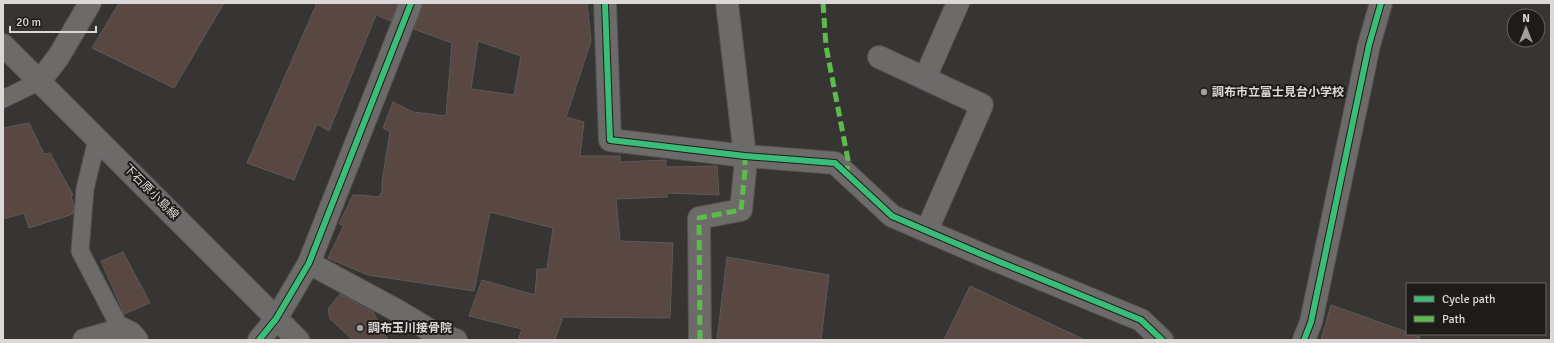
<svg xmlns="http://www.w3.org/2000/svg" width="1554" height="343" font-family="Signika,'Noto Sans JP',sans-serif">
  <rect width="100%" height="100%" fill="#373533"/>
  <!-- building -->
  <g fill="#594742" stroke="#5c5a59" fill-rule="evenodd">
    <polygon points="119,3 224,3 174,88 92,48"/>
    <polygon points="317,3 398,3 391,21 376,15 329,131 317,124 294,180 247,163"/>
    <path d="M423 3H587L591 41 566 117 584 122 580 156H620V162L666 160V167L717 166 719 195 667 193V197L616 199 620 241 673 243 670 318 563 317 555 340H518L522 329 469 316 482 280 535 295 537 269H547L553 228 490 212 474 291 368 275 328 258 344 225 339 224 353 195H361L379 197 380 194 382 193V182L390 131 383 128 393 102 413 112 446 116 452 43 414 29ZM478 41 521 56 514 95 471 89Z"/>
    <polygon points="29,123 44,154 50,153 73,195 71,196 74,206 73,214 29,228 24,213 3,219 3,128"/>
    <polygon points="123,252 150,303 124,314 101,261"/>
    <polygon points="727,257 829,275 821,340 717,340"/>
    <polygon points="970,286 1085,340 944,340"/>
    <polygon points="340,294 373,312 388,340 353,340 330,319 328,309"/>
    <polygon points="1331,305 1407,332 1407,334 1420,337 1419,340 1321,340"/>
  </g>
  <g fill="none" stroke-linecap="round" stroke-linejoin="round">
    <defs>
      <g id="lane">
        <polyline points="3,99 40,81"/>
        <polyline points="97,139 85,189 80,251 117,322 123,329"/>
      </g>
      <g id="street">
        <polyline points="605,3 610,140 745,156 835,163 892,216 983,255 1141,320 1162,340"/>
        <polyline points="879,57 982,105 927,230"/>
        <polyline points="925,78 958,3"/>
        <polyline points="40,81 59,56 90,3"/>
        <polyline points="309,263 398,311 431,331 456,340"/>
        <polyline points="84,340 123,329 131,333 137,340"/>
        <polyline points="700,340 699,218 741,210 745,170 745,156 727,3"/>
        <polyline points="1304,340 1311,322 1369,45 1381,3"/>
      </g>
      <g id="secondary">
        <polyline points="3,45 298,340"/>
        <polyline points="259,340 276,319 309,263 411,3"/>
      </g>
    </defs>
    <!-- lane casing -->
    <use href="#lane" stroke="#545150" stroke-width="19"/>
    <!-- street casing -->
    <use href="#street" stroke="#545150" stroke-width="24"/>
    <!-- secondary casing -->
    <use href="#secondary" stroke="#545150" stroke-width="24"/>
    <!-- lane -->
    <use href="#lane" stroke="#6d6b6a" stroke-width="17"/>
    <!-- street -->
    <use href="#street" stroke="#6d6b6a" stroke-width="22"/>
    <!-- secondary -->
    <use href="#secondary" stroke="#6d6b6a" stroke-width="22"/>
    <!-- quiet -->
    <g stroke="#5cbc4b" stroke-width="5" stroke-dasharray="10 5" stroke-linecap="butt">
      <polyline points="823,3 826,46 848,160 847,173"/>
      <polyline points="700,340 699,218 741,210 745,170 745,156"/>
    </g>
    <defs>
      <g id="cycleway">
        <polyline points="605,3 610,140 745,156 835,163 892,216 983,255 1141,320 1162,340"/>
        <polyline points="259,340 276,319 309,263 411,3"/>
        <polyline points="1304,340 1311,322 1369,45 1381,3"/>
      </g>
    </defs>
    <!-- cycleway casing -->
    <use href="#cycleway" stroke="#1e1c1b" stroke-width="8"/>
    <!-- cycleway -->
    <use href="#cycleway" stroke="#3abd76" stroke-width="6"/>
  </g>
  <!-- markers -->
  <g fill="#a29f9e" stroke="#1e1c1b" stroke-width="1.5">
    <circle cx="1204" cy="92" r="4"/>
    <circle cx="360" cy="328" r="4"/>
  </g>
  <g text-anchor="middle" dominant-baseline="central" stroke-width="4" stroke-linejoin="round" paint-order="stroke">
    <!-- poi labels -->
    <g font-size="12" font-weight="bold" fill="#dcd8d7" stroke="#1e1c1b" text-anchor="start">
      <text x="1212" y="92">調布市立富士見台小学校</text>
      <text x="368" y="328">調布玉川接骨院</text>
    </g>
    <!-- street labels -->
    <g font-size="12" fill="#dcd8d7" stroke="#1e1c1b">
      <text transform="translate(151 192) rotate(45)">下石原小島線</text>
    </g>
  </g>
  <!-- border -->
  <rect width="1554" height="343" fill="none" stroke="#dcd8d7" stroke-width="8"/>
  <!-- legend -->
  <rect x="1406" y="283" width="140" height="52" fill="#1e1c1b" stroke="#6a6766"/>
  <rect x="1414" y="296" width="20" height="6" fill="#3abd76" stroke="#6a6766"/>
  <text x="1442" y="303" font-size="12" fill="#dcd8d7">Cycle path</text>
  <rect x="1414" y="316" width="20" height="6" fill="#5cbc4b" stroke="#6a6766"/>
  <text x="1442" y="323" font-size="12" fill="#dcd8d7">Path</text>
  <!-- north arrow -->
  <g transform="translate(1526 28)"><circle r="19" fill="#1e1c1b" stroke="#6a6766"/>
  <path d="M0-3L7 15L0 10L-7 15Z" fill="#a29f9e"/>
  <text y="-6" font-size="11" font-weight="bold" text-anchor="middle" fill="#dcd8d7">N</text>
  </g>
  <!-- scale -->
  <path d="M10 26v6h86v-6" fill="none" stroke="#dcd8d7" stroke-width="2"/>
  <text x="16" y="26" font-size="12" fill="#dcd8d7" stroke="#1e1c1b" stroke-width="3" paint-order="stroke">20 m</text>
</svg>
